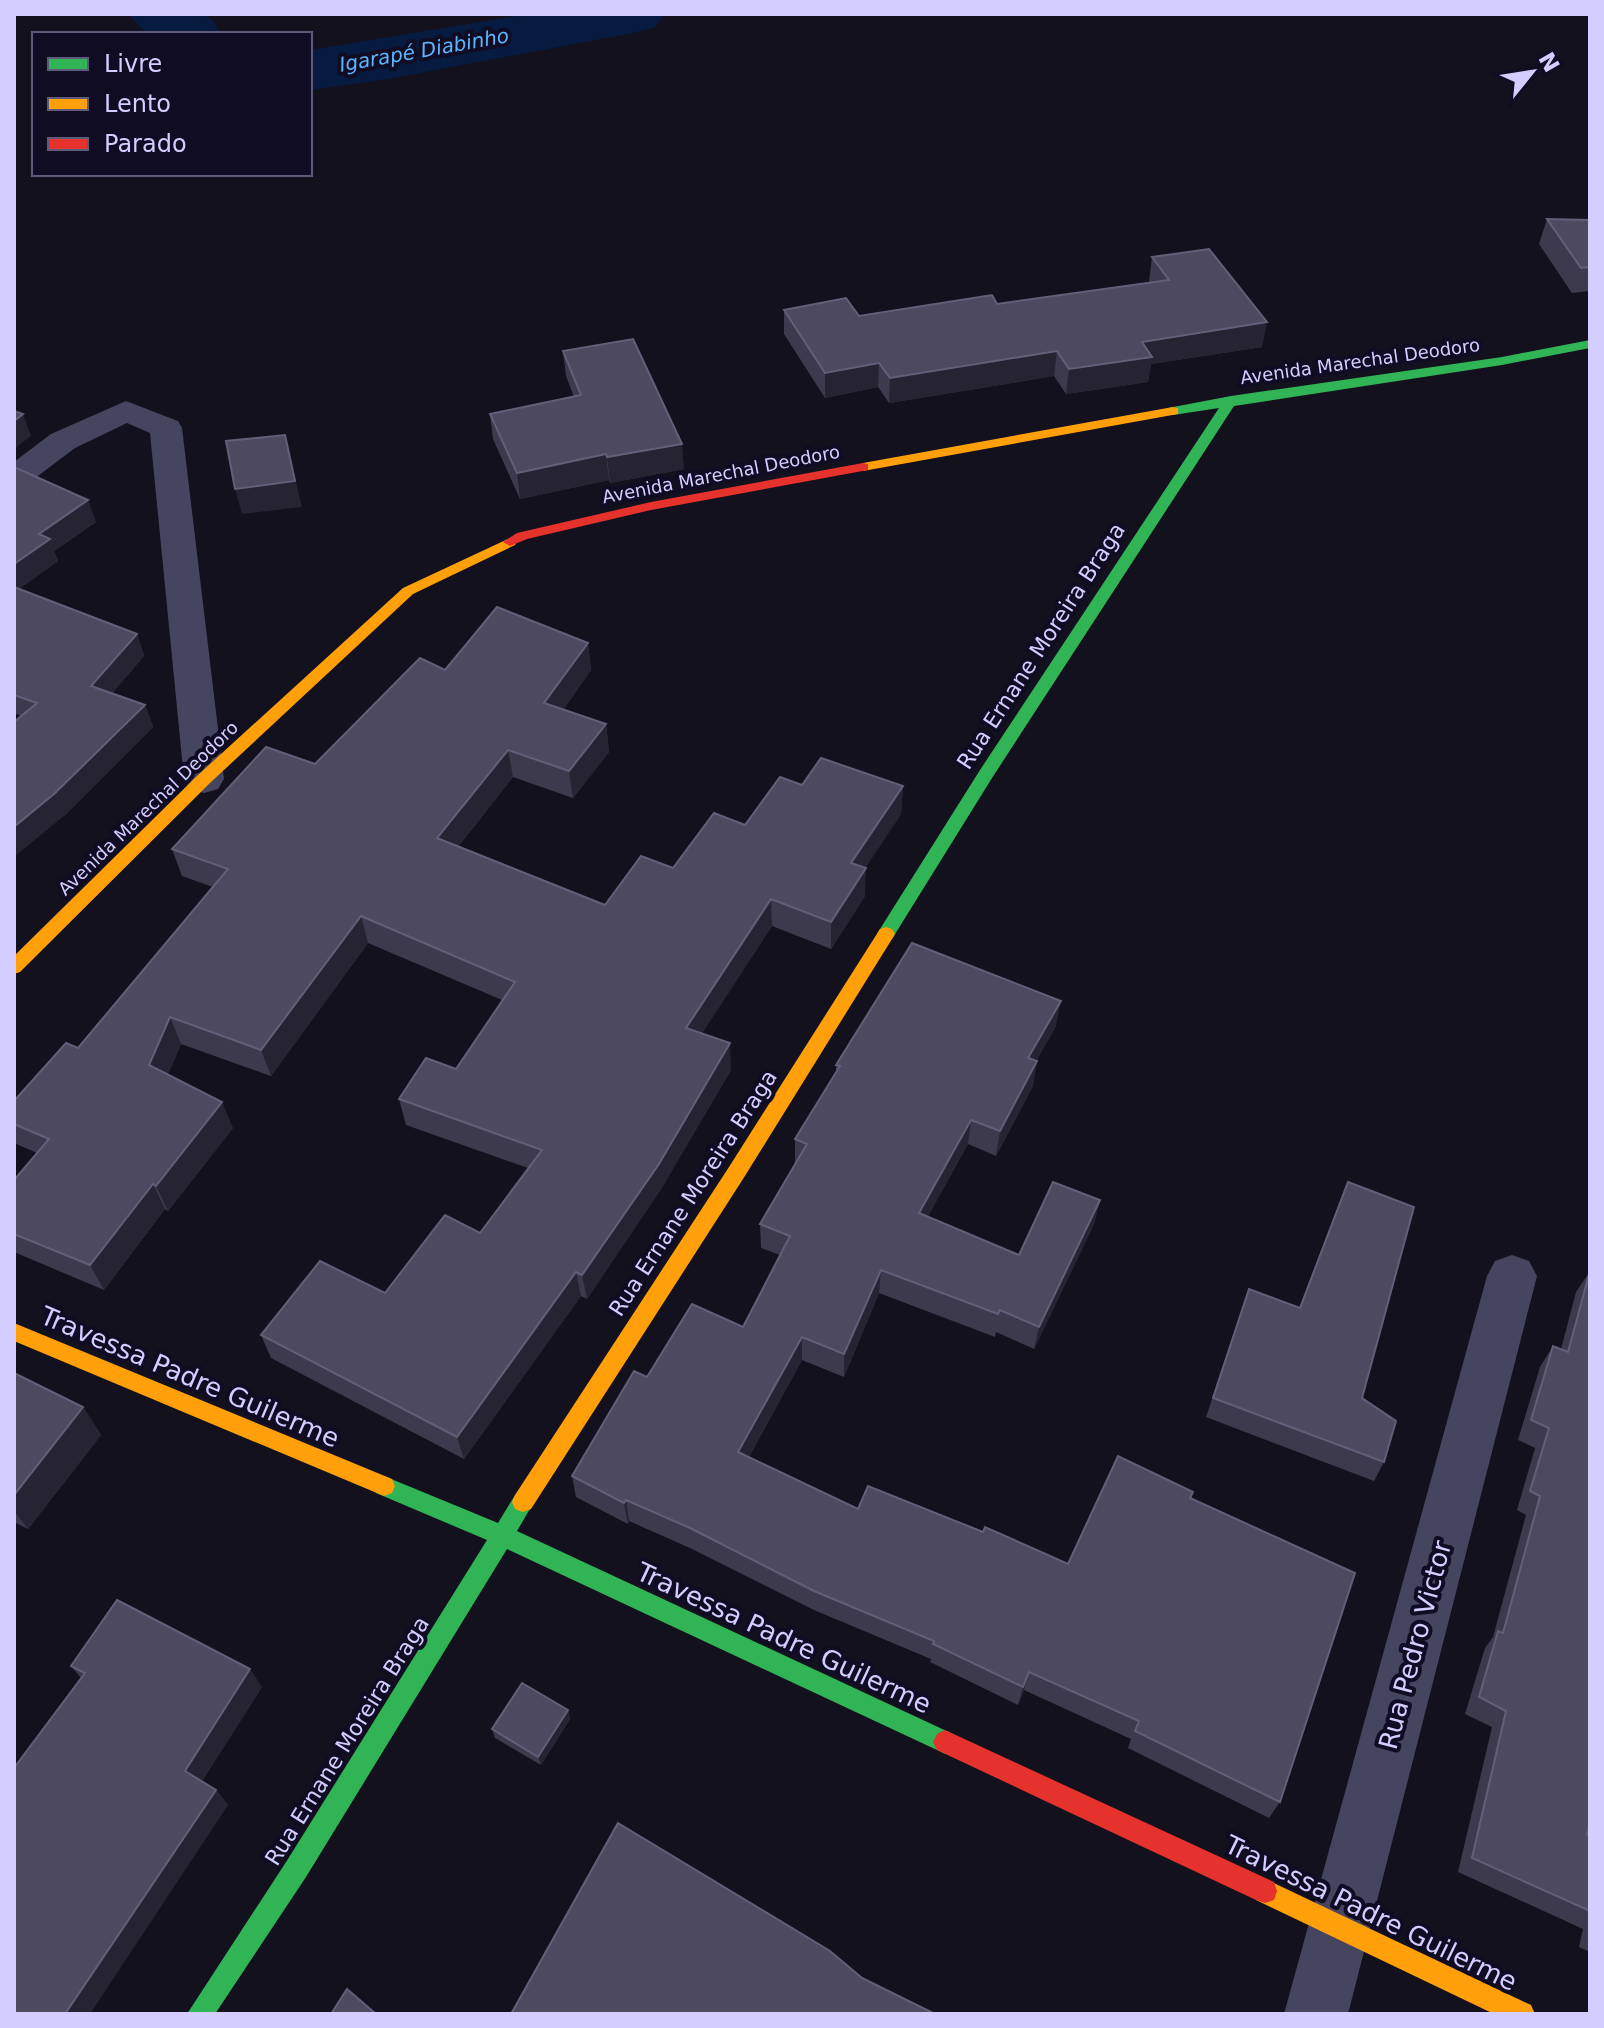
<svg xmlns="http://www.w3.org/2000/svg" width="1604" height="2028" font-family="'DejaVu Sans',sans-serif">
  <rect width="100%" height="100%" fill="#14111e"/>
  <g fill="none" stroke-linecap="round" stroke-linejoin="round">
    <!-- river -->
    <g fill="#061b3f" fill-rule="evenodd">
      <polygon points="128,14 202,14 212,20 221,34 147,34"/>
      <polygon points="528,14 665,14 655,27 633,33 388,79 310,90 310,50"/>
    </g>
    <!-- street -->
    <g fill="#46455f" fill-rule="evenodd">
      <polygon points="126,401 178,421 182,428 224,779 218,789 204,793 190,789 184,779 150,433 127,423 75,448 26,485 14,488 14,462 51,434"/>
      <polygon points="1512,1255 1529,1261 1537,1276 1348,2014 1284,2014 1487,1276 1495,1261"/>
    </g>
    <!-- fast -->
    <g fill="#30b455" fill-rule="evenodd">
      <polygon points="1590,340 1590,348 1502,365 1234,406 992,778 892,939 880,939 877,934 880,929 980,770 1219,408 1173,415 1168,414 1168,408 1231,396 1502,357"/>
      <polygon points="384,1476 498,1523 515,1495 523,1492 531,1495 534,1502 517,1531 953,1734 957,1742 953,1750 945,1754 937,1750 507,1549 306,1877 215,2014 187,2014 288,1859 487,1540 376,1493 373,1486 376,1479"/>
    </g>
    <!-- slow -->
    <g fill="#ff9f0a" fill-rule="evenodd">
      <polygon points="1173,407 1178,408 1178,414 863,471 856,467 863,463"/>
      <polygon points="510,538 517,542 515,545 413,594 210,783 20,972 14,974 14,956 198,775 403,588"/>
      <polygon points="886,927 892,929 895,934 892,939 743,1179 531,1509 523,1512 515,1509 512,1502 515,1495 729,1167 880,929"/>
      <polygon points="14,1323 392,1479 395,1486 392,1493 384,1496 14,1341"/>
      <polygon points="1265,1879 1531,2005 1535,2014 1494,2014 1256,1900 1253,1891 1256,1882"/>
    </g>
    <!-- jam -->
    <g fill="#e5322d" fill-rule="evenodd">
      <polygon points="863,463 868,464 868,470 651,510 527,539 510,546 503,542 517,533 651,502"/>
      <polygon points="945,1730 1274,1882 1277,1891 1274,1900 1265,1903 1256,1900 937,1750 933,1742 937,1734"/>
    </g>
  </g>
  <!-- wall -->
  <g fill="#3d3a4d">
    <polygon points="1547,219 1590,220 1590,291 1572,293 1539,244"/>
    <polygon points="1152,257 1262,347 1151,364 1148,382 1066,394 1054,376 889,403 878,387 825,398 784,334 784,310 859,316 997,304 1149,282"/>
    <polygon points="563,351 684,469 610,483 609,480 520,499 493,439 490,414 574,397 566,376"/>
    <polygon points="14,467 96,522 54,551 58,561 19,589 137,634 144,656 112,693 145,705 153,727 64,816 21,716 14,713"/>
    <polygon points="588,643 591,670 563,710 606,724 609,752 573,798 513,777 458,847 605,905 673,868 745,825 802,785 903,786 901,814 865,868 865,896 831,949 772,926 702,1033 731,1070 661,1189 587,1299 581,1296 464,1459 271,1358 261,1335 385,1293 480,1233 528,1168 406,1125 399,1099 456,1069 502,1000 368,943 271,1076 181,1044 168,1074 233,1128 168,1211 165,1209 104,1290 14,1252 14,1180 37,1153 14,1143 14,1101 78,1048 213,887 182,876 172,849 315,764 445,670"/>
    <polygon points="1056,1026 1036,1061 1033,1086 996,1156 968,1144 928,1216 1019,1255 1100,1200 1094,1224 1034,1349 996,1332 995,1337 879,1293 844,1377 802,1360 749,1457 858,1509 983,1532 1068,1564 1190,1498 1280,1802 1269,1818 1128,1748 1131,1739 1024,1690 1018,1705 930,1662 931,1659 814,1610 692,1549 629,1521 628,1524 576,1497 572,1476 647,1377 743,1327 780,1255 761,1248 760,1224 795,1163 795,1139 836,1073 836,1065"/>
    <polygon points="1348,1182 1362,1398 1384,1462 1374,1481 1206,1417 1249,1289 1300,1308"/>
    <polygon points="1590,1271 1587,1835 1590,1837 1590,1952 1579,1947 1583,1929 1458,1872 1492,1727 1465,1714 1485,1648 1493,1637 1526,1515 1517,1510 1535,1448 1518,1440 1540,1367 1553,1346 1561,1349 1576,1292"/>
    <polygon points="14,1373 83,1407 101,1435 28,1529 14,1522"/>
    <polygon points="71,1666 262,1687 202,1781 216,1790 228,1805 81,1678"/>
    <polygon points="568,1710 570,1719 541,1765 495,1738 492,1729"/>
  </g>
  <!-- shaded-wall -->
  <g fill="#262332">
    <polygon points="1267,322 1262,347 1151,364 1148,382 1066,394 1069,369 1142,342"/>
    <polygon points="1057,351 1054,376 889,403 890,378"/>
    <polygon points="879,363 878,387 825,398 825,373"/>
    <polygon points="23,414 31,436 14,449 14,421"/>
    <polygon points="285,435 302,507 242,514 235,489"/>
    <polygon points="682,444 684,469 610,483 607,457"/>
    <polygon points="606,454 609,480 520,499 517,473"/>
    <polygon points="88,500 96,522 54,551 58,561 14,593 14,564 39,534"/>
    <polygon points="137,634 144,656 100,708 91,686"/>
    <polygon points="588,643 591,670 548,731 544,703"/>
    <polygon points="145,705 153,727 64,816 14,857 14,827"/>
    <polygon points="606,724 609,752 573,798 569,771"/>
    <polygon points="508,750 513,777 443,866 437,838"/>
    <polygon points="903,786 901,814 850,890 851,863"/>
    <polygon points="866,868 865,896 831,949 831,922"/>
    <polygon points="771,899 772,926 688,1054 686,1028"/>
    <polygon points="361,916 368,943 271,1076 261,1050"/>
    <polygon points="1061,1001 1056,1026 1024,1083 1028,1058"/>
    <polygon points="170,1017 181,1044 161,1091 149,1065"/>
    <polygon points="730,1043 731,1070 661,1189 587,1299 582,1275"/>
    <polygon points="1037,1061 1033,1086 996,1156 1000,1131"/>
    <polygon points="222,1102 233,1128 168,1211 156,1186"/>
    <polygon points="971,1120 968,1144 917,1236 919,1213"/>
    <polygon points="153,1184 165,1209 104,1290 90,1265"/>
    <polygon points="1100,1200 1094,1224 1034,1349 1039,1327"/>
    <polygon points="881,1270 879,1293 844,1377 844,1354"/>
    <polygon points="576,1272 581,1296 464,1459 457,1437"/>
    <polygon points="802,1337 802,1360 740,1473 738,1452"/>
    <polygon points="83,1407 101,1435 28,1529 14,1511 14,1495"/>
    <polygon points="626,1500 629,1521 628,1524 624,1503"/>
    <polygon points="250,1669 262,1687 198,1787 185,1771"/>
    <polygon points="1029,1672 1024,1690 1018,1705 1023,1687"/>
    <polygon points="568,1710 570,1719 541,1765 538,1757"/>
    <polygon points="216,1790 228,1805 90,2014 65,2014"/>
  </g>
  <!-- building -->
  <g fill="#4d4a60" stroke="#625f79" stroke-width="2">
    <polygon points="1547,219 1590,220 1590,267 1581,268"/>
    <polygon points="1209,249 1267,322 1142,342 1152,357 1069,369 1057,351 890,378 879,363 825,373 784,310 846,298 859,316 992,295 997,304 1169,280 1152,257"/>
    <polygon points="633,339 682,444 607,457 606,454 517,473 490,414 581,395 563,351"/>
    <polygon points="14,411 23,414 14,421"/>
    <polygon points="285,435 295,481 235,489 226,441"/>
    <polygon points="14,467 88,500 39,534 50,539 14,564"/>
    <polygon points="14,587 137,634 91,686 145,705 54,794 14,827 14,722 37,703 14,695"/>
    <polygon points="497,607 588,643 544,703 606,724 569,771 508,750 437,838 605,905 641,856 673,868 714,813 745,825 780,777 802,785 821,758 903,786 851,863 866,868 831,922 771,899 686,1028 730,1043 659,1164 582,1275 576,1272 457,1437 261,1335 320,1261 385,1293 445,1215 480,1233 542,1150 399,1099 426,1058 456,1069 515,982 361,916 261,1050 170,1017 149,1065 222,1102 156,1186 153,1184 90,1265 14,1234 14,1180 49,1139 14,1124 14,1101 66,1043 78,1048 228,869 172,849 266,747 315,764 420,658 445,670"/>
    <polygon points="912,943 1061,1001 1028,1058 1037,1061 1000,1131 971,1120 919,1213 1019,1255 1053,1182 1100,1200 1039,1327 1000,1310 998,1314 881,1270 844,1354 802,1337 738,1452 858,1509 868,1486 983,1532 985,1527 1068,1564 1118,1456 1193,1492 1190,1498 1355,1573 1280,1802 1135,1731 1139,1721 1029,1672 1023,1687 933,1644 934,1641 814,1591 690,1528 626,1500 624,1503 572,1476 634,1371 647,1377 692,1304 743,1327 790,1236 760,1224 807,1144 795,1139 840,1066 836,1065"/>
    <polygon points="1348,1182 1414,1207 1362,1398 1396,1421 1384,1462 1213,1398 1249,1289 1300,1308"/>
    <polygon points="1590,1271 1590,1822 1587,1835 1590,1837 1590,1911 1472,1858 1506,1711 1479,1697 1498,1631 1503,1633 1540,1496 1530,1491 1549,1428 1531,1420 1553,1346 1568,1352"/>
    <polygon points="14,1373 83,1407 14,1495"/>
    <polygon points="117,1600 250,1669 185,1771 216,1790 65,2014 14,2014 14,1768 85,1673 71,1666"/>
    <polygon points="522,1683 568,1710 538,1757 492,1729"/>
    <polygon points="618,1823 830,1951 862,1978 935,2014 511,2014"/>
    <polygon points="347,1989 376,2014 331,2014"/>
  </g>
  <g text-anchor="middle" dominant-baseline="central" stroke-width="8" stroke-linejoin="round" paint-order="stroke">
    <!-- far-street labels -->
    <g font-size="18" fill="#d3ceff" stroke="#100c23">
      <text transform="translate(1360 361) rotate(-8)">Avenida Marechal Deodoro</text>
      <text transform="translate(721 474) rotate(-11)">Avenida Marechal Deodoro</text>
      <text transform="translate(148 808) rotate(-44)">Avenida Marechal Deodoro</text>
    </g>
    <!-- far-water labels -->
    <g font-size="20" font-style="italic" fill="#5cb5ff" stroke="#100c23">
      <text transform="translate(424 50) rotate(-10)">Igarapé Diabinho</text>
    </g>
    <!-- street labels -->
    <g font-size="22" fill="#d3ceff" stroke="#100c23">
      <text transform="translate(1041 646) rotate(-57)">Rua Ernane Moreira Braga</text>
      <text transform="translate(693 1193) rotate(-57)">Rua Ernane Moreira Braga</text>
      <text transform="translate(347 1741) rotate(-58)">Rua Ernane Moreira Braga</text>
    </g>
    <!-- near-street labels -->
    <g font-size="26" fill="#d3ceff" stroke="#100c23">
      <text transform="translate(190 1377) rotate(23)">Travessa Padre Guilerme</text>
      <text transform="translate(784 1638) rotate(25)">Travessa Padre Guilerme</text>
      <text transform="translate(1415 1645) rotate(-75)">Rua Pedro Victor</text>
      <text transform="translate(1371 1913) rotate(26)">Travessa Padre Guilerme</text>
    </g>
  </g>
  <!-- border -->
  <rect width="1604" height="2028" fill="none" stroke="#d3ceff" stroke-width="32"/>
  <!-- legend -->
  <rect x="32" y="32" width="280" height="144" fill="#100c23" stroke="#5e5a7b" stroke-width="2"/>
  <rect x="48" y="58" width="40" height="12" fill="#30b455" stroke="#5e5a7b" stroke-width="2"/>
  <text x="104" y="72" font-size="24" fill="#d3ceff">Livre</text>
  <rect x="48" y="98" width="40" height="12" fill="#ff9f0a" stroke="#5e5a7b" stroke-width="2"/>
  <text x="104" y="112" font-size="24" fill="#d3ceff">Lento</text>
  <rect x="48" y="138" width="40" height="12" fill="#e5322d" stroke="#5e5a7b" stroke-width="2"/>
  <text x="104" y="152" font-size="24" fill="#d3ceff">Parado</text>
  <!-- north arrow -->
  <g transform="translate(1532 72) rotate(60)" stroke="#100c23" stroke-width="6" paint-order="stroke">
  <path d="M0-6L14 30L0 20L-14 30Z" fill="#d3ceff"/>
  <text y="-12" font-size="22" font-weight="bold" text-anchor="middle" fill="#d3ceff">N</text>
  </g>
</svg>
